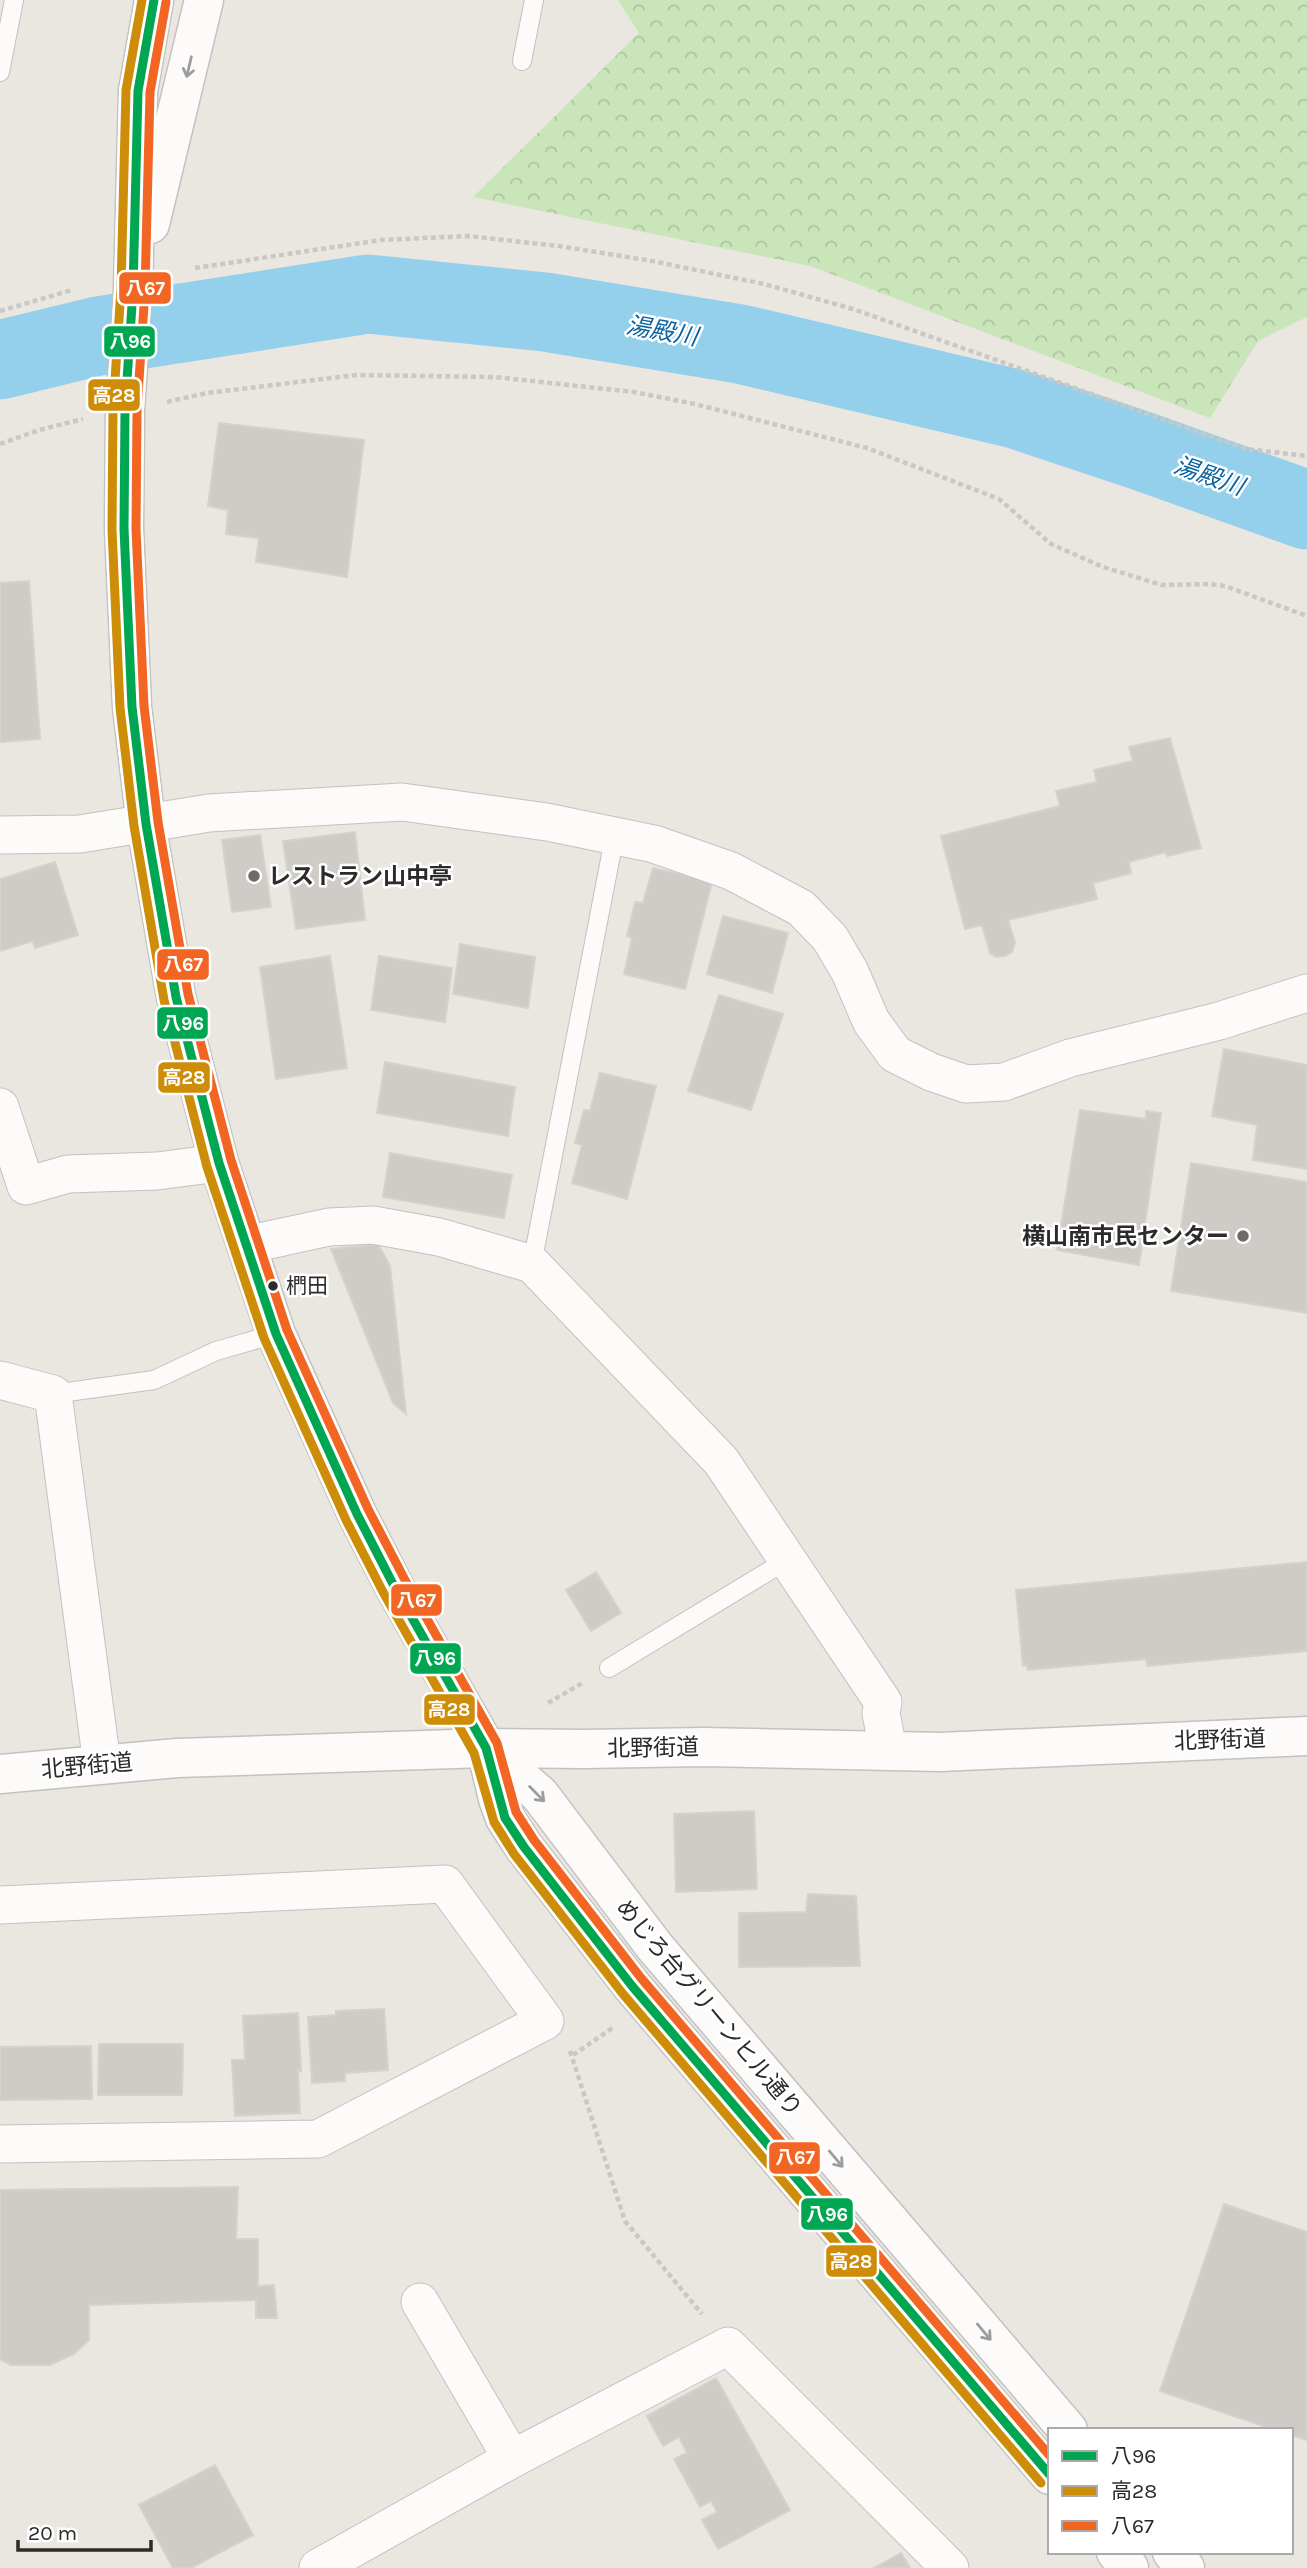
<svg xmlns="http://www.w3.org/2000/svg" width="1307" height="2568" font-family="Karla,'Noto Sans JP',sans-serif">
  <defs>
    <pattern id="forest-crowns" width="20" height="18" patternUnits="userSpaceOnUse" patternTransform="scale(1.75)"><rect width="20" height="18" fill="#c9e5b9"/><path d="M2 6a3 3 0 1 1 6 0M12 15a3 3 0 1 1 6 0" fill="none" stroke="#adc59f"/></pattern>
  </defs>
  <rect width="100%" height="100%" fill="#eae6e0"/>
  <!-- forest -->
  <polygon fill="url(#forest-crowns)" points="618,0 1307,0 1307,317 1258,341 1210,418 810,266 473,197 639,33"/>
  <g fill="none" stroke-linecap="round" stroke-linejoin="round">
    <!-- river -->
    <polyline stroke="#94d0ec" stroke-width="79" points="0,360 98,336 368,294 545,312 740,344 1016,409 1142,451 1307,510"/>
  </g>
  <!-- building -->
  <g fill="#cfccc7" stroke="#d5d2cd" stroke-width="2">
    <polygon points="219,423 364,440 347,577 256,562 259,538 226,534 228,510 208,506"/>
    <polygon points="29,581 40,739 0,742 0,583"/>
    <polygon points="1170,738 1201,848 1167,856 1166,852 1129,862 1131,873 1093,883 1097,899 1008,920 1015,942 1012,952 1005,956 996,957 990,953 982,925 965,929 941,836 1060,806 1056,791 1097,782 1094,770 1133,761 1129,747"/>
    <polygon points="355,832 365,920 296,929 283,841"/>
    <polygon points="260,835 271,907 232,912 222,840"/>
    <polygon points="55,862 78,935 35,948 33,941 0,951 0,879"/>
    <polygon points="653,868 712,882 685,989 624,974 632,938 627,936 635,902 643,903"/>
    <polygon points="723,916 788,933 772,993 707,974"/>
    <polygon points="460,944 535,957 528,1008 453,994"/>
    <polygon points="330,956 347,1068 276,1079 260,967"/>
    <polygon points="379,956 452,968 445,1022 371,1010"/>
    <polygon points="719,995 783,1014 751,1110 688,1091"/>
    <polygon points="1224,1049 1307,1065 1307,1169 1253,1160 1257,1125 1212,1116"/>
    <polygon points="385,1062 515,1087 508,1136 377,1113"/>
    <polygon points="600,1073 656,1086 627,1199 572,1183 582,1145 575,1143 584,1110 590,1111"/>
    <polygon points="1080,1110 1146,1119 1146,1111 1161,1113 1139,1265 1057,1250"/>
    <polygon points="390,1153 512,1175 504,1218 383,1197"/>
    <polygon points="1191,1163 1307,1182 1307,1313 1171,1291"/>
    <polygon points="378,1244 390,1266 406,1414 393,1403 331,1249"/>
    <polygon points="1307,1562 1307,1651 1147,1666 1146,1659 1028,1670 1027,1665 1023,1666 1016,1590"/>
    <polygon points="596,1572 621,1613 591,1631 566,1590"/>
    <polygon points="754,1811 757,1889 676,1892 674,1814"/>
    <polygon points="808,1894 856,1896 860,1966 739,1967 739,1913 806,1912"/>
    <polygon points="384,2009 388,2070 345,2073 345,2081 312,2083 308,2017 336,2015 336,2011"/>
    <polygon points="298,2013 301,2071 298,2070 300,2113 235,2116 232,2060 245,2060 243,2016"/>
    <polygon points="99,2044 183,2044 182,2095 98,2095"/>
    <polygon points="91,2046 92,2099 0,2100 0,2047"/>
    <polygon points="238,2187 236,2239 258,2239 258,2286 274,2285 277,2318 256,2318 256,2300 89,2305 89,2340 74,2354 50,2365 11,2365 0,2359 0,2190"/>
    <polygon points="1224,2204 1307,2232 1307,2440 1291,2435 1291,2430 1275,2430 1160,2391"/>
    <polygon points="716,2378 790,2510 718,2549 702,2520 717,2512 711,2501 700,2507 674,2459 687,2453 679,2437 663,2446 647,2416"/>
    <polygon points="215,2465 253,2535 191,2568 173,2568 139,2505"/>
    <polygon points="901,2553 910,2568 874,2568"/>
  </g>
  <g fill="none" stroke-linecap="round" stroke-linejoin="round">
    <defs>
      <g id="service">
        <polyline points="522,61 534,0"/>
        <polyline points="0,72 14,0"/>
        <polyline points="532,1264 615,834"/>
        <polyline points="53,1394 154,1380 216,1351 276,1334"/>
        <polyline points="609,1668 787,1560"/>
      </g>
      <g id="minor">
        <polyline points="0,835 80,834 209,813 402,802 547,822 654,844 731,871 801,908 830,938 850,972 871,1021 895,1054 931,1072 966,1084 1004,1082 1070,1058 1219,1021 1307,993"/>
        <polyline points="0,1107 26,1186 68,1174 157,1171 219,1163"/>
        <polyline points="246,1245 329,1227 373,1225 439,1237 532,1264 721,1461 883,1702 881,1713 888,1750"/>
        <polyline points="0,1380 53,1394 102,1764"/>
        <polyline points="0,1905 445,1884 545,2021 318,2139 0,2144"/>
        <polyline points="420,2302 512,2459"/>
        <polyline points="318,2568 512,2459 728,2346 950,2568"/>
      </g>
      <g id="tertiary">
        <polyline points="154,0 138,91 133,290 125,410 124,529 132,707 146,824 176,997 219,1163 276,1334 357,1514 394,1586 486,1748 498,1799 505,1818 524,1847 632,1986 1050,2475"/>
        <polyline points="150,224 204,0"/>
        <polyline points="486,1748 540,1795 655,1947 1068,2430"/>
        <polyline points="1116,2552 1129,2568"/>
        <polyline points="1172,2552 1185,2568"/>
      </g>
      <polyline id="secondary" points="0,1774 177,1758 486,1748 584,1749 704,1747 940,1752 1307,1736"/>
    </defs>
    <!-- service casing -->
    <use href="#service" stroke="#c3c2c1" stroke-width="20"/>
    <!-- minor casing -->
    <use href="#minor" stroke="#c3c2c1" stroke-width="39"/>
    <!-- tertiary casing -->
    <use href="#tertiary" stroke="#c3c2c1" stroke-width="41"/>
    <!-- secondary casing -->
    <use href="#secondary" stroke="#c3c2c1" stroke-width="41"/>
    <!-- path -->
    <g stroke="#c8c8c7" stroke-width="4.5" stroke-dasharray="5 3.5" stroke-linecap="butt">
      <polyline points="195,268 381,240 468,236 559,246 652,261 764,284 853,309 1246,449 1307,456"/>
      <polyline points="0,311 72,290"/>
      <polyline points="167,402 207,393 356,375 495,377 634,392 695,404 867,448 999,499 1051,544 1103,567 1162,585 1210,584 1225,586 1307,616"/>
      <polyline points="0,444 39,430 83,419"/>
      <polyline points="548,1703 584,1682"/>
      <polyline points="570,2051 625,2221 702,2314"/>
      <polyline points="573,2055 614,2027"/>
    </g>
    <!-- service -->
    <use href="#service" stroke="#fcfbfa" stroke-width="18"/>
    <!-- minor -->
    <use href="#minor" stroke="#fcfbfa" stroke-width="37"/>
    <!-- tertiary -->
    <use href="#tertiary" stroke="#fcfbfa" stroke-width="38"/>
    <!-- secondary -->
    <use href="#secondary" stroke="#fcfbfa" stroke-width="38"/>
    <defs>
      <polyline id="bus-1" points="154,0 138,91 133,290 125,410 124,529 132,707 146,824 176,997 219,1163 276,1334 357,1514 394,1586 486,1748 505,1818 524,1847 632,1986 1050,2475"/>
      <polyline id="bus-2" points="142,0 126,90 121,289 113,410 112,530 120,708 134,826 164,1000 207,1167 264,1338 346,1520 383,1592 474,1753 494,1822 514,1854 623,1994 1041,2483"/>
      <polyline id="bus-3" points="166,2 150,92 145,290 137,410 136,529 144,706 158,822 188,994 231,1160 287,1330 368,1509 405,1580 497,1743 516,1812 534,1840 641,1978 1050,2456"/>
    </defs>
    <!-- bus-1 casing -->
    <use href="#bus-1" stroke="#fff" stroke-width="14"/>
    <!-- bus-2 casing -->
    <use href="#bus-2" stroke="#fff" stroke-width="14"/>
    <!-- bus-3 casing -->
    <use href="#bus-3" stroke="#fff" stroke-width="14"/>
    <!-- bus-1 -->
    <use href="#bus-1" stroke="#00a651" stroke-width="9"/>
    <!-- bus-2 -->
    <use href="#bus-2" stroke="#ce8d09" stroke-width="9"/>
    <!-- bus-3 -->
    <use href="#bus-3" stroke="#f26522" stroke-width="9"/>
  </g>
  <!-- one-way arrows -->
  <defs><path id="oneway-shaft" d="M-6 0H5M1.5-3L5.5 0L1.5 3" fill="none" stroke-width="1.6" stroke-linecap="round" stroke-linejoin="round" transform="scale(1.75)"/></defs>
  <g stroke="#9e9d9d">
    <use href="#oneway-shaft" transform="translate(189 67) rotate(103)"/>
    <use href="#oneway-shaft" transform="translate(537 1794) rotate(45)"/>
    <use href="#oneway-shaft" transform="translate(836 2159) rotate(50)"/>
    <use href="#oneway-shaft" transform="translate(984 2332) rotate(50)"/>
  </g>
  <!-- markers -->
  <g fill="#6e6c6a" stroke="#fff" stroke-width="2.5">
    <circle cx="254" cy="876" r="7"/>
    <circle cx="1243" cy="1236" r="7"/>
  </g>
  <circle fill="#2b2b2b" stroke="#fff" stroke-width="2.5" cx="273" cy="1286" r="6"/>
  <g text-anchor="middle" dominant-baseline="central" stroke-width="5" stroke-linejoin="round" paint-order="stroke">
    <!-- bus labels -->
    <g font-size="21" fill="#2b2b2b" stroke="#fff" text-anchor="start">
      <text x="286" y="1286">椚田</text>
    </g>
    <!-- poi labels -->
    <g font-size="23" font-weight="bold" fill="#2b2b2b" stroke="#fff" text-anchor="start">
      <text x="268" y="876">レストラン山中亭</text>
      <text x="1229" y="1236" text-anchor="end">横山南市民センター</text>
    </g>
    <!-- street labels -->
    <g font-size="23" fill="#2b2b2b" stroke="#fff">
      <text transform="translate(1220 1740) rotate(-2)">北野街道</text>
      <text transform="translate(653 1748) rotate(-1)">北野街道</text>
      <text transform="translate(87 1766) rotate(-5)">北野街道</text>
      <text transform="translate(709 2008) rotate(50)">めじろ台グリーンヒル通り</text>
    </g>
    <!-- water labels -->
    <g font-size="24" font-style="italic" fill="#0b639f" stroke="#fff">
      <text transform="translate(662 331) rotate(10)">湯殿川</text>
      <text transform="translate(1209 476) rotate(19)">湯殿川</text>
    </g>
  </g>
  <g stroke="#fff" stroke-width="2.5">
    <rect x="118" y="271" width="54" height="34" rx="7" fill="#f26522"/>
    <rect x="103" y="325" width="53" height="33" rx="7" fill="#00a651"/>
    <rect x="87" y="378" width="54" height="34" rx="7" fill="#ce8d09"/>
    <rect x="156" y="948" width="54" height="33" rx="7" fill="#f26522"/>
    <rect x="156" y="1006" width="53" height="34" rx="7" fill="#00a651"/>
    <rect x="157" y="1061" width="54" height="33" rx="7" fill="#ce8d09"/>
    <rect x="390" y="1583" width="53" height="34" rx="7" fill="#f26522"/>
    <rect x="409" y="1642" width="53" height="33" rx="7" fill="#00a651"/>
    <rect x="423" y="1693" width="53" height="33" rx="7" fill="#ce8d09"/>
    <rect x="768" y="2141" width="53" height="34" rx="7" fill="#f26522"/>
    <rect x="800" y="2197" width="54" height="34" rx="7" fill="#00a651"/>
    <rect x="825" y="2244" width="53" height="34" rx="7" fill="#ce8d09"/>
  </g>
  <g font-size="19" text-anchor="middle" font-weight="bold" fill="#fff">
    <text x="145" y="295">八67</text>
    <text x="130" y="348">八96</text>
    <text x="114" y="402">高28</text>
    <text x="183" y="971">八67</text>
    <text x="183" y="1030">八96</text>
    <text x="184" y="1084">高28</text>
    <text x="416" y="1607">八67</text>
    <text x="435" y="1665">八96</text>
    <text x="449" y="1716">高28</text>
    <text x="795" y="2164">八67</text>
    <text x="827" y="2221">八96</text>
    <text x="851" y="2268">高28</text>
  </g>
  <!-- legend -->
  <rect x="1048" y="2428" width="245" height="126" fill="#ffffff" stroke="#aaaaaa" stroke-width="2"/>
  <rect x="1062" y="2451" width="35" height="10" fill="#00a651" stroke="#aaaaaa" stroke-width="2"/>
  <text x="1111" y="2463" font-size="21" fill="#2b2b2b">八96</text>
  <rect x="1062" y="2486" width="35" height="10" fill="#ce8d09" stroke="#aaaaaa" stroke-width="2"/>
  <text x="1111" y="2498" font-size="21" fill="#2b2b2b">高28</text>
  <rect x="1062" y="2521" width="35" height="10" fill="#f26522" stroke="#aaaaaa" stroke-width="2"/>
  <text x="1111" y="2533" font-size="21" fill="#2b2b2b">八67</text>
  <!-- scale -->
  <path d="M18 2540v10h133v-10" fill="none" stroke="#2b2b2b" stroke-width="3.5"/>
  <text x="28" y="2540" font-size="21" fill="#2b2b2b" stroke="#ffffff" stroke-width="5" paint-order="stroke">20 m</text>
</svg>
